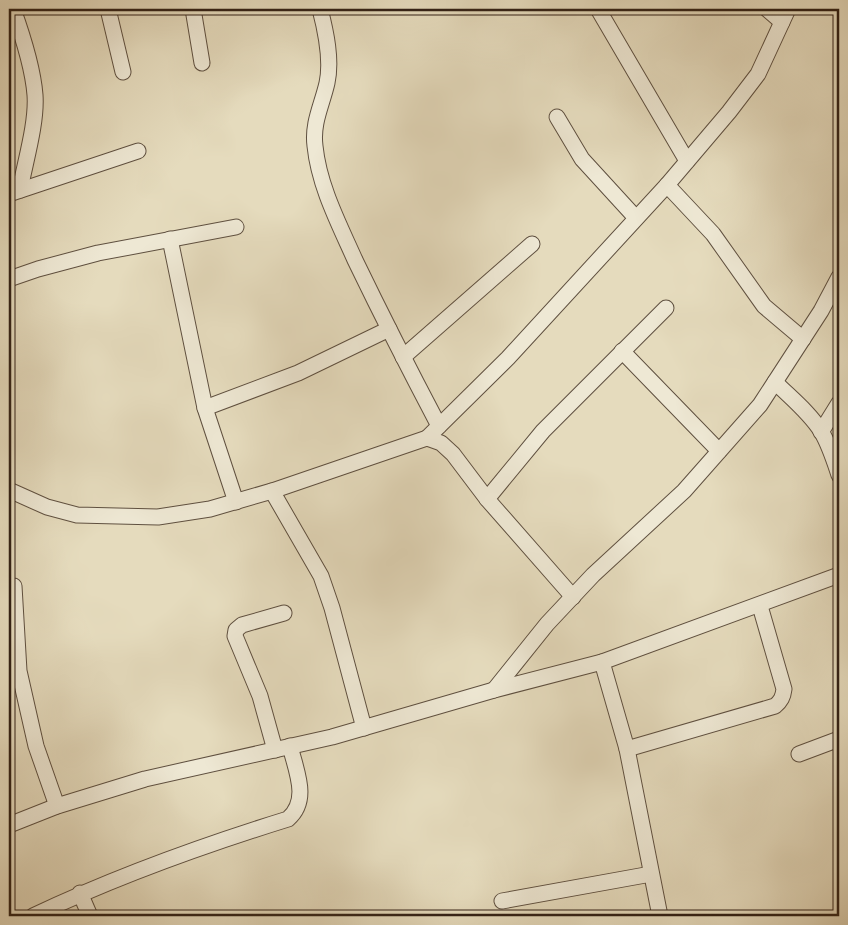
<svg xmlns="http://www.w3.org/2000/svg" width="848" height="925" font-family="'Sorts Mill Goudy',serif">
  <rect width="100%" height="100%" fill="#e5dbbd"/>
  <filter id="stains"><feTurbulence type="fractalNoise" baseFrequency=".004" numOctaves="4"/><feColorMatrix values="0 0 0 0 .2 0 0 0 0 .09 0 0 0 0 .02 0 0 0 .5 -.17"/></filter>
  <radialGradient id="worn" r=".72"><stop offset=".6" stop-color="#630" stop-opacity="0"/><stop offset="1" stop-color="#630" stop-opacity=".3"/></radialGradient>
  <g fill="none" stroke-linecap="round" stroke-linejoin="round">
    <defs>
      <g id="minor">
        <path d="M13 9C22 34 33 69 35 95 37 123 25 162 20 190"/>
        <polyline points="108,9 123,72"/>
        <polyline points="193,9 202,63"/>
        <path d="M320 9C326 32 332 60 327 83 322 105 312 123 315 146 319 186 339 224 355 260 382 316 410 371 439 426"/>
        <polyline points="598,9 687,161"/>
        <polyline points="767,9 782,22"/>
        <polyline points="557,117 582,159 636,218"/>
        <polyline points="667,185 713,234 764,306 803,339"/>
        <polyline points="9,194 138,151"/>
        <polyline points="170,239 205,408 236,502"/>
        <polyline points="9,279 38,269 98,253 236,227"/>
        <polyline points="622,351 719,451"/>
        <polyline points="403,357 532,244"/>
        <path d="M775 382C791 398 809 412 821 431 829 444 834 460 839 475"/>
        <polyline points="205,408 298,373 389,329"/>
        <polyline points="821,432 839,403"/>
        <polyline points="427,438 508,358 667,185 729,112 758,74 788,9"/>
        <polyline points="9,490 47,507 77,515 158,517 210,509 272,491 427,438 441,443 453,454 487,499 573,597"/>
        <polyline points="272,491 321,576 332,608 364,728"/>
        <polyline points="487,499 543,431 666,308"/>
        <polyline points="14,586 19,671 36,746 57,806"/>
        <polyline points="602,662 627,749 660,916"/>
        <polyline points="494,690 547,624 593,575 684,491 760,405 821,311 839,277"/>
        <path d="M627 749 775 706C781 701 783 697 784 689L760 606"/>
        <polyline points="275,750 260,696 235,636 236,630 242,625 284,613"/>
        <polyline points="799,754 839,739"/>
        <polyline points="9,825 57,806 145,779 332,737 494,690 602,662 839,575"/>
        <polyline points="80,893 90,916"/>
        <polyline points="502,901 651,874"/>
        <path d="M33 916C115 877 201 846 288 819 310 800 296 771 290 746"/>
      </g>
    </defs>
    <!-- minor casing -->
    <use href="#minor" stroke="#5f5040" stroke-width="17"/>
    <!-- minor -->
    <use href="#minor" stroke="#eee8d4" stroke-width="15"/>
  </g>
  <!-- margin -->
  <rect width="848" height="925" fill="none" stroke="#e5dbbd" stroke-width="30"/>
  <rect x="10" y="10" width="828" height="905" fill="none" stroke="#322116" stroke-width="2.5"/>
  <rect x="15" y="15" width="818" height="895" fill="none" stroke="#322116"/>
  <rect width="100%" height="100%" filter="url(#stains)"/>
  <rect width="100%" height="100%" fill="url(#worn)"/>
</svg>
